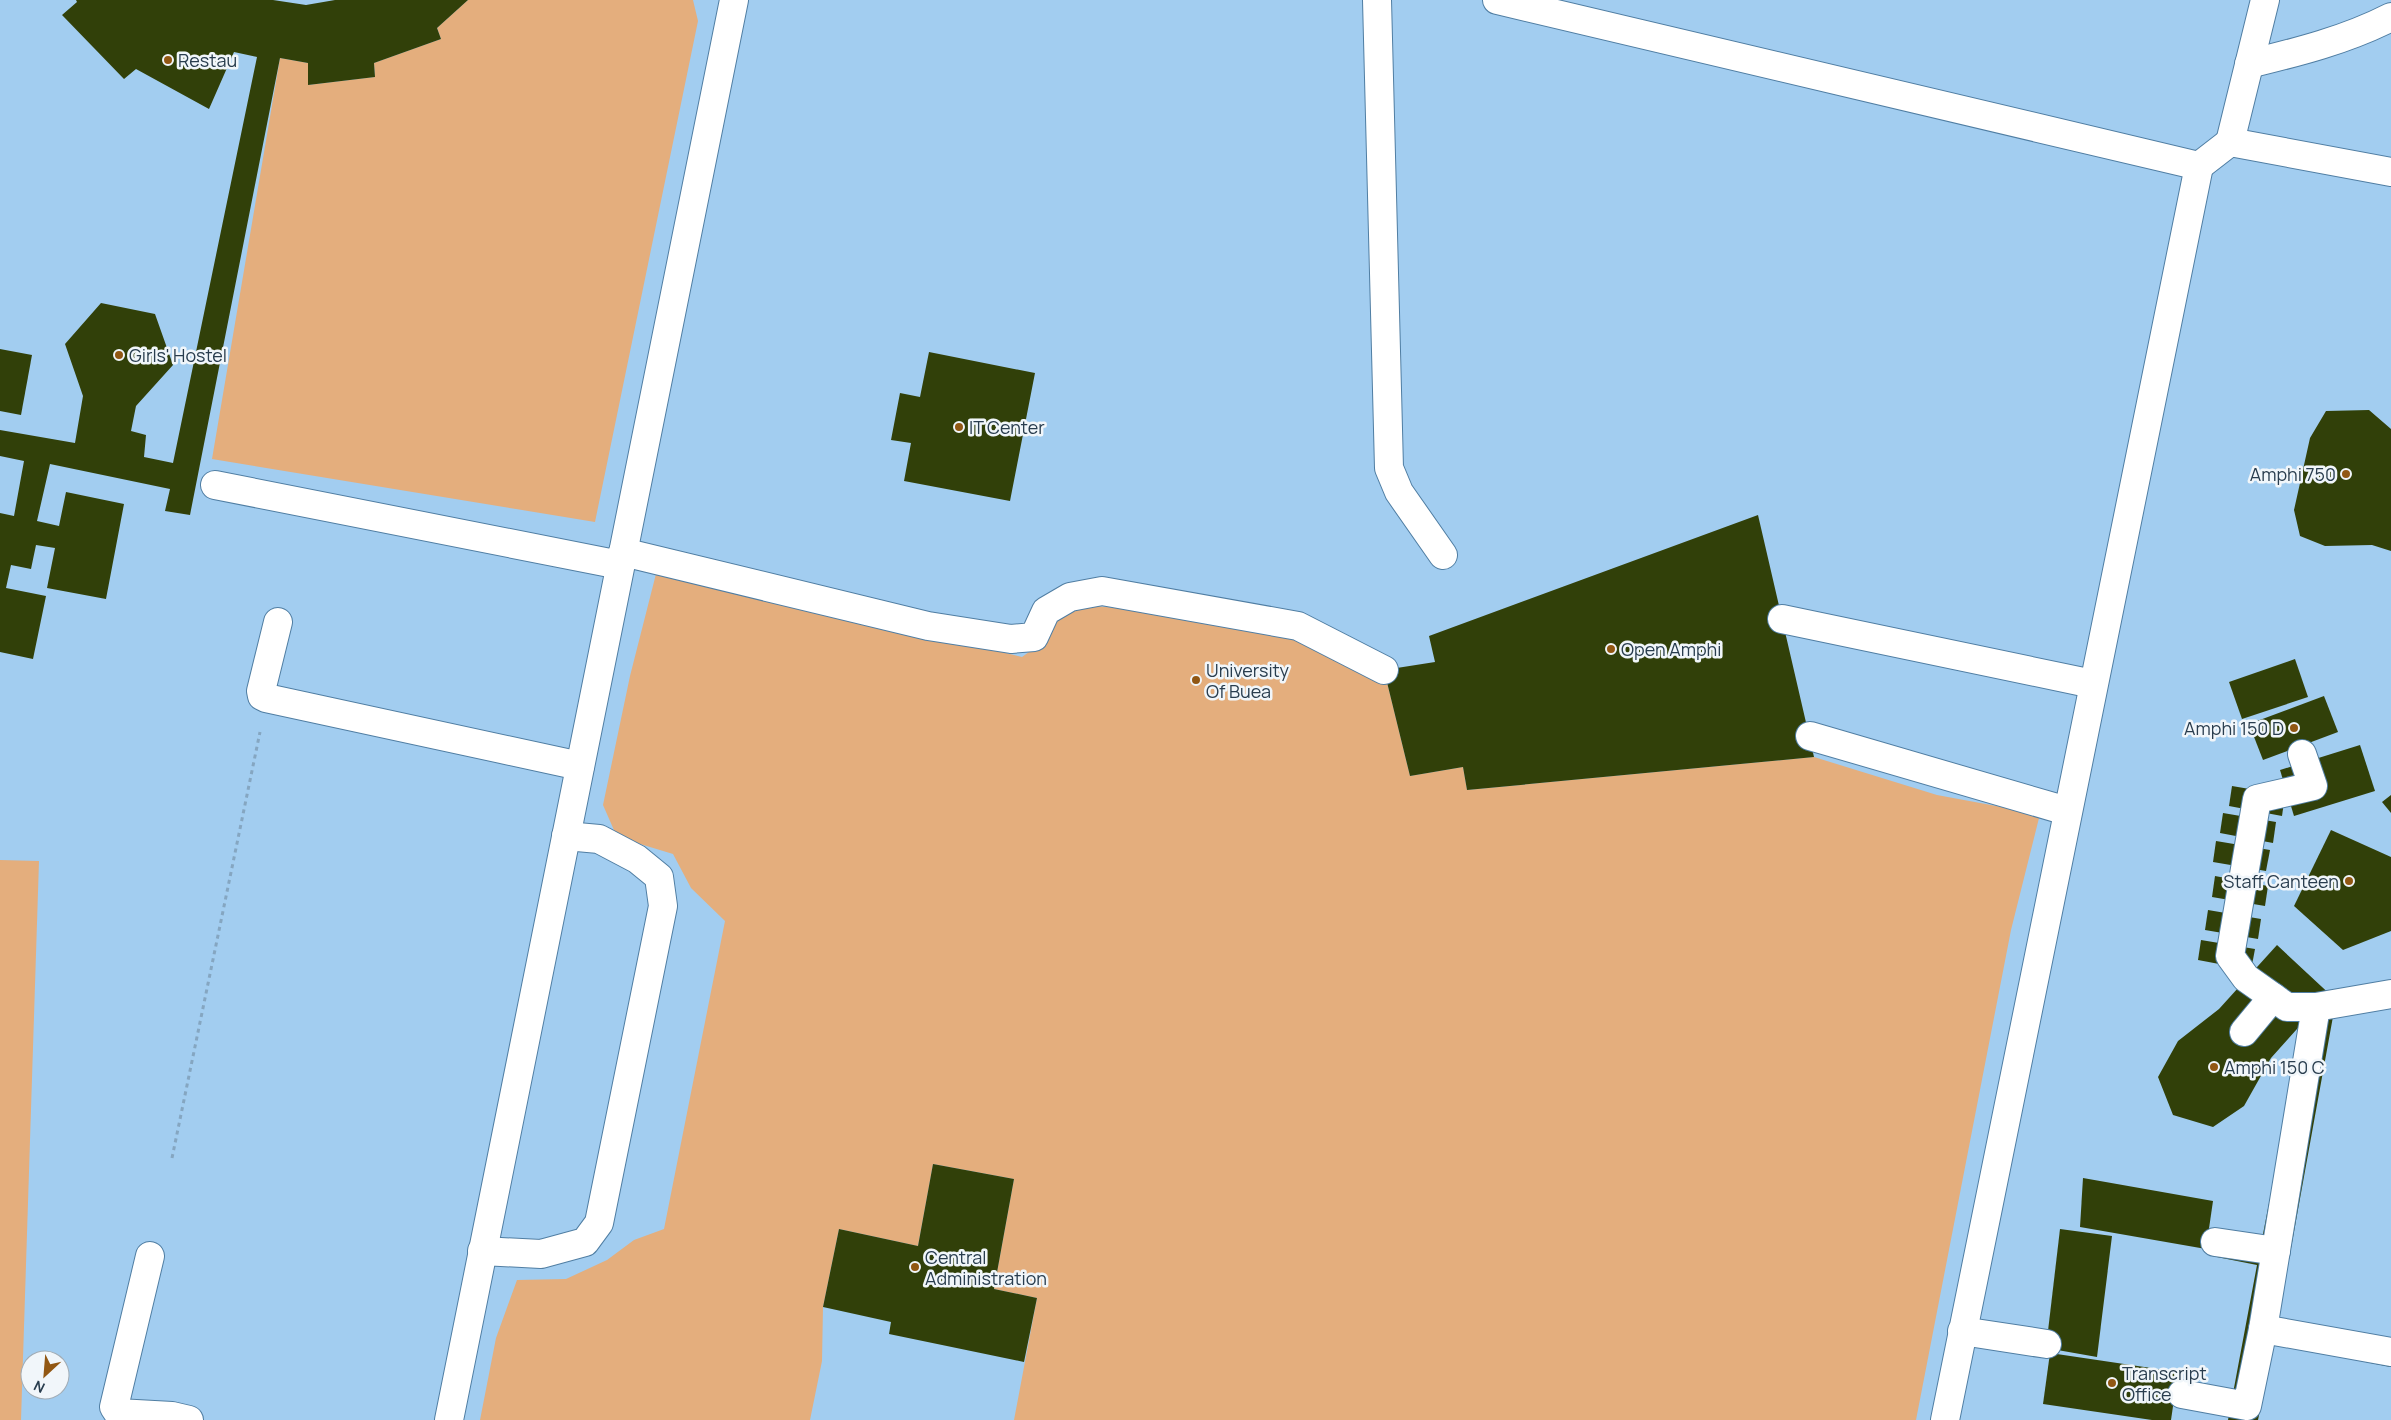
<svg xmlns="http://www.w3.org/2000/svg" width="2391" height="1420" font-family="Manrope,sans-serif">
  <rect width="100%" height="100%" fill="#b3dafa"/>
  <!-- built -->
  <path fill="#a2cdf0" fill-rule="evenodd" d="M0 0H2391V1420H0ZM30 1360H60V1390H30Z"/>
  <!-- green -->
  <g fill="#e4ae7d">
    <polygon points="468,0 693,0 698,21 595,522 212,459 280,58 308,63 308,85 375,77 374,63 441,39 437,28"/>
    <polygon points="658,566 1022,657 1040,644 1049,618 1076,604 1298,626 1384,670 1410,776 1463,767 1467,790 1814,757 1937,795 2040,814 2011,930 1916,1420 1014,1420 1037,1298 994,1289 1014,1179 933,1164 918,1246 839,1229 823,1307 822,1361 810,1420 480,1420 496,1338 517,1280 566,1279 607,1260 634,1240 664,1229 725,921 691,888 673,854 617,837 603,805 630,676"/>
    <polygon points="0,860 39,861 21,1420 0,1420"/>
  </g>
  <!-- building -->
  <g fill="#314009">
    <polygon points="76,0 273,0 306,5 335,0 468,0 437,28 441,39 374,63 375,77 308,85 308,63 280,58 190,515 165,511 170,489 50,464 37,521 59,526 66,492 124,504 106,599 47,588 55,548 36,545 31,569 11,565 6,588 46,596 33,659 0,652 0,513 14,516 24,461 0,456 0,430 75,443 83,396 65,344 101,303 155,314 173,365 136,406 131,431 146,435 144,457 173,463 257,57 234,52 209,109 136,69 124,79 62,15 77,2"/>
    <polygon points="0,349 32,355 21,415 0,411"/>
    <polygon points="929,352 1035,373 1010,501 904,481 911,443 891,440 900,393 920,397"/>
    <polygon points="2369,410 2391,429 2391,551 2372,545 2325,546 2300,536 2294,510 2310,438 2326,411"/>
    <polygon points="1758,515 1814,757 1467,790 1463,767 1410,776 1384,670 1435,662 1429,636"/>
    <polygon points="2295,659 2308,697 2242,719 2229,682"/>
    <polygon points="2324,696 2338,732 2263,760 2249,724"/>
    <polygon points="2360,745 2375,791 2294,816 2280,770"/>
    <polygon points="2232,786 2285,795 2282,816 2229,806"/>
    <polygon points="2391,795 2391,813 2382,802"/>
    <polygon points="2223,813 2276,822 2273,843 2220,833"/>
    <polygon points="2331,830 2391,857 2391,931 2343,950 2294,906"/>
    <polygon points="2216,841 2270,850 2266,871 2213,862"/>
    <polygon points="2215,876 2268,886 2265,906 2212,897"/>
    <polygon points="2208,910 2261,919 2258,939 2205,930"/>
    <polygon points="2201,940 2255,949 2251,970 2198,960"/>
    <polygon points="2277,945 2336,1000 2278,1320 2391,1341 2391,1367 2274,1344 2258,1420 2228,1420 2257,1265 2212,1256 2215,1242 2262,1239 2305,1020 2271,1058 2244,1106 2213,1127 2173,1115 2158,1077 2178,1041 2219,1009"/>
    <polygon points="933,1164 1014,1179 994,1289 1037,1298 1024,1362 889,1334 891,1322 823,1307 839,1229 918,1246"/>
    <polygon points="2083,1178 2213,1201 2206,1249 2080,1227"/>
    <polygon points="2060,1229 2112,1236 2097,1357 2046,1348"/>
    <polygon points="2050,1353 2178,1372 2171,1420 2152,1420 2043,1404"/>
  </g>
  <g fill="none" stroke-linecap="round" stroke-linejoin="round">
    <defs>
      <g id="minor">
        <polyline points="1377,0 1389,468 1399,492 1443,555"/>
        <polyline points="1497,0 2199,166 2230,142 2391,172"/>
        <path d="M2249 64C2298 52 2346 40 2391 17"/>
        <polyline points="2230,142 2265,0"/>
        <polyline points="215,485 620,565"/>
        <polyline points="623,552 928,626 1011,639 1034,637 1046,611 1070,597 1102,591 1298,626 1384,670"/>
        <polyline points="1782,619 2093,684"/>
        <polyline points="278,622 261,691 262,696 266,698 580,766"/>
        <polyline points="1810,736 2067,811"/>
        <polyline points="2302,754 2313,786 2257,799 2230,956 2246,978 2287,1007 2316,1007 2391,994"/>
        <polyline points="2316,1007 2263,1329 2391,1352"/>
        <polyline points="2244,1032 2273,997"/>
        <polyline points="2215,1242 2276,1251"/>
        <polyline points="482,1251 541,1254 585,1242 599,1223 663,906 659,877 637,859 599,839 566,836"/>
        <polyline points="150,1256 114,1407 118,1413 172,1416 189,1420"/>
        <polyline points="1962,1331 2047,1344"/>
        <polyline points="2182,1394 2247,1406 2263,1329"/>
        <polyline points="449,1420 734,0"/>
        <polyline points="1945,1420 2199,166"/>
      </g>
    </defs>
    <!-- minor casing -->
    <use href="#minor" stroke="#507ea3" stroke-width="30"/>
    <!-- path -->
    <polyline stroke="#85a6c1" stroke-width="3" stroke-dasharray="4 4" stroke-linecap="butt" points="172,1158 260,732"/>
    <!-- minor -->
    <use href="#minor" stroke="#fff" stroke-width="28"/>
  </g>
  <!-- markers -->
  <g fill="#915713" stroke="#f1f6fa" stroke-width="2">
    <circle cx="168" cy="60" r="5"/>
    <circle cx="119" cy="355" r="5"/>
    <circle cx="959" cy="427" r="5"/>
    <circle cx="2346" cy="474" r="5"/>
    <circle cx="1611" cy="649" r="5"/>
    <circle cx="1196" cy="680" r="5"/>
    <circle cx="2294" cy="728" r="5"/>
    <circle cx="2349" cy="881" r="5"/>
    <circle cx="2214" cy="1067" r="5"/>
    <circle cx="915" cy="1267" r="5"/>
    <circle cx="2112" cy="1383" r="5"/>
  </g>
  <g text-anchor="middle" dominant-baseline="central" stroke-width="5" stroke-linejoin="round" paint-order="stroke">
    <!-- poi labels -->
    <g font-size="18" fill="#293d4e" stroke="#f1f6fa" text-anchor="start">
      <text x="178" y="60">Restau</text>
      <text x="129" y="355">Girls' Hostel</text>
      <text x="969" y="427">IT Center</text>
      <text x="2336" y="474" text-anchor="end">Amphi 750</text>
      <text x="1621" y="649">Open Amphi</text>
      <text x="1206" y="670">University<tspan x="1206" dy="21">Of Buea</tspan></text>
      <text x="2284" y="728" text-anchor="end">Amphi 150 D</text>
      <text x="2339" y="881" text-anchor="end">Staff Canteen</text>
      <text x="2224" y="1067">Amphi 150 C</text>
      <text x="925" y="1257">Central<tspan x="925" dy="21">Administration</tspan></text>
      <text x="2122" y="1373">Transcript<tspan x="2122" dy="21">Office</tspan></text>
    </g>
  </g>
  <!-- north arrow -->
  <g transform="translate(45 1375) rotate(206)"><circle r="24" fill="#f1f6fa" stroke="#a1acb5"/>
  <path d="M0-4L9 19L0 12L-9 19Z" fill="#915713"/>
  <text y="-8" font-size="14" font-weight="bold" text-anchor="middle" fill="#293d4e">N</text>
  </g>
</svg>
